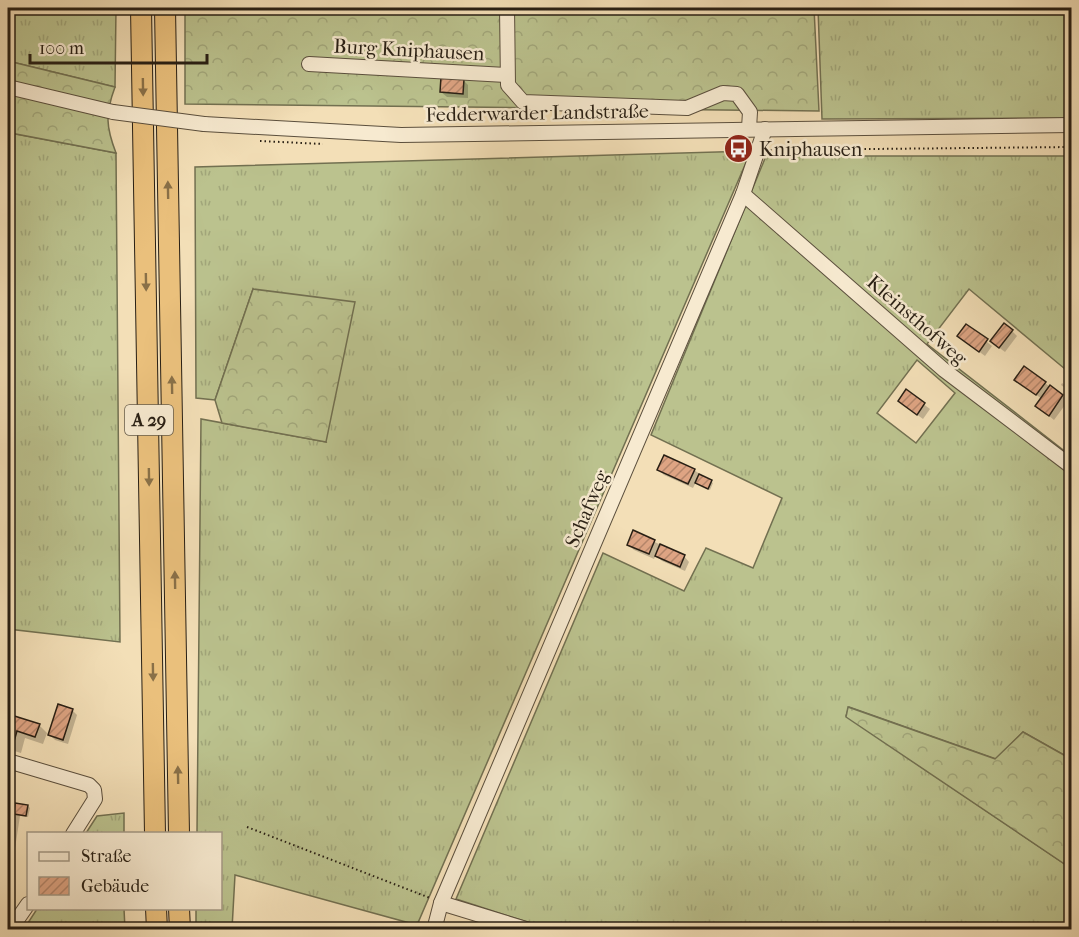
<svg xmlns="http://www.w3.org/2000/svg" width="1079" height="937" font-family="'IM FELL French Canon',serif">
  <defs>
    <pattern id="grass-tufts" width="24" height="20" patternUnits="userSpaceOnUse" patternTransform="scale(1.5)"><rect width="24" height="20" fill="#bbc28e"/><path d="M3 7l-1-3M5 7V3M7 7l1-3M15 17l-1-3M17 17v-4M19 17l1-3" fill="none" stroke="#a1a67a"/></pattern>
    <pattern id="forest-crowns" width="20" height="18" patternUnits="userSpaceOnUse" patternTransform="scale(1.5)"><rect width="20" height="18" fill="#bbc28e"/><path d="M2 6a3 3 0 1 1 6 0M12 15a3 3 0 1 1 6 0" fill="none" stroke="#a1a67a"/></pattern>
    <pattern id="building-hatch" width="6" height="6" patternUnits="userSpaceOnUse" patternTransform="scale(1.5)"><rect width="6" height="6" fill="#dea483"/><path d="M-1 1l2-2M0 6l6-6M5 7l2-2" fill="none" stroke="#b4856a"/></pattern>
  </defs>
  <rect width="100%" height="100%" fill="#f3dfb7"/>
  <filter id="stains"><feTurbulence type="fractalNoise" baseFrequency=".00333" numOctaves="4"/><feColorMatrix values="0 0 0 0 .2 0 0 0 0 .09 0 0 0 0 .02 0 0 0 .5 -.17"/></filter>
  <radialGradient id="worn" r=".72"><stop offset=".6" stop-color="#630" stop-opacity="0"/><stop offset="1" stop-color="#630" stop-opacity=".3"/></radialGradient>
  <!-- grass -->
  <g fill="url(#grass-tufts)" stroke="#727051" stroke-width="1.5" fill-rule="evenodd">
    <polygon points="8,8 116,8 115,87 8,61"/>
    <polygon points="818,8 1071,8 1071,118 822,119"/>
    <polygon points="10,133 116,153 120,642 8,629 8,151"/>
    <polygon points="751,151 417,925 235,875 232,929 196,929 196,909 220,908 220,834 197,833 201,419 326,442 253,289 215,400 196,398 195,167"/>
    <path d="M766 156H1071V374L969 289 927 344 1071 456V759L1023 732 996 759 849 707 846 716 1069 867 1071 864V929L552 930 456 899 603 553 684 591 706 548 753 568 782 498 651 435ZM917 360 955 393 916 443 877 413Z"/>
    <polygon points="124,813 124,833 86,833 97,816"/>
    <polygon points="37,909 124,909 125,929 24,929"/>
  </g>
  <!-- forest -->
  <g fill="url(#forest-crowns)" stroke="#727051" stroke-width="1.5">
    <polygon points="185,8 814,8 819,111 185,104"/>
    <path d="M8 61 115 87C105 114 106 127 116 153L11 133 8 135Z"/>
    <polygon points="253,289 355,302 326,442 222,423 215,400"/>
    <polygon points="848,707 995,759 1023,732 1071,759 1071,864 1069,867 846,717"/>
  </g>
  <!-- shadow -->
  <g fill="#0003">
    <polygon points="463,80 468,85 468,98 447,97 441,92"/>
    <polygon points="967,326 992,346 985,356 965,341"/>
    <polygon points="1012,331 1017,336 1005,352 997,346"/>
    <polygon points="1016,380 1045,383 1068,401 1054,420 1037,406 1042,399"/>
    <polygon points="1062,383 1070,389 1069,391 1061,385"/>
    <polygon points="906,391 930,409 923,419 905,406"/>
    <polygon points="659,470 694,470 713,483 710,490 696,482 693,488 664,475"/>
    <polygon points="634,532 684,556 689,562 685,571 662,561 656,555 654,559 634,550 628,544"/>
    <polygon points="72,710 77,715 68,744 55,740 50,735"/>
    <polygon points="8,715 39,725 47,733 43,744 25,738 21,753 8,749"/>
    <polygon points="8,783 13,788 10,807 15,813 28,806 30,808 28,817 20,816 9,887"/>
  </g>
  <!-- building -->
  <g fill="url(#building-hatch)" stroke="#281f14" stroke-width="1.5">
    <polygon points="441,77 464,79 463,94 440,92"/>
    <polygon points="1004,323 1013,330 999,348 990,341"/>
    <polygon points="966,324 988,339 979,352 957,336"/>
    <polygon points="1024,366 1046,382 1036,395 1014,380"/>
    <polygon points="1050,385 1063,395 1049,416 1035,406"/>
    <polygon points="906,389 925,403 917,415 898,401"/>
    <polygon points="664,455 695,469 688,484 657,470"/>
    <polygon points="699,474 712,480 708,489 695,483"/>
    <polygon points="633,530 655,540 649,554 627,545"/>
    <polygon points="660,544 685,555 680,567 655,556"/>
    <polygon points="58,704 73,709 63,740 48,735"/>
    <polygon points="8,714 40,724 35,737 17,731 13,745 8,744"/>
    <polygon points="15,803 28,805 26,816 14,814"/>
  </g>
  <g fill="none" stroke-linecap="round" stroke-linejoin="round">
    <defs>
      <g id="minor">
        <polyline points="507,8 508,85 523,102 687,108 723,93 737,94 750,112 749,128"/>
        <polyline points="309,64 506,75"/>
        <polyline points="8,87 113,112"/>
        <polyline points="204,124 401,135 1072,125"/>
        <polyline points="743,194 944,370 1072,467"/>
        <polyline points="8,761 89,785 94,790 95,799 73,834"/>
        <polyline points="441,903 529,930"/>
        <polyline points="10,930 28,904"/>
        <polyline points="434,930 441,903 743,194 765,129"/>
      </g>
      <g id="highway">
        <polyline points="141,8 155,834"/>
        <polyline points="165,8 179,834"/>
        <polyline points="156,908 157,930"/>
        <polyline points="179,908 180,930"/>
      </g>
    </defs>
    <!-- minor casing -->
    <use href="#minor" stroke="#5b4f3d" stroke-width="16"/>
    <!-- highway casing -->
    <use href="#highway" stroke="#281f14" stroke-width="22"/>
    <!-- path -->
    <g stroke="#281f14" stroke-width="2" stroke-dasharray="1.5 3" stroke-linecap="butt">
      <polyline points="260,141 323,144"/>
      <polyline points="770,150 1072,147"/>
      <polyline points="247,827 430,898"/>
    </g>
    <!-- minor -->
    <use href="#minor" stroke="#f7ead0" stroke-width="14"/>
    <!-- highway -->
    <use href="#highway" stroke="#eac07c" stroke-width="20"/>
    <defs>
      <polyline id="minor-bridge" points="113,112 204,124"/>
    </defs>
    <!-- minor-bridge casing -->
    <use href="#minor-bridge" stroke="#5b4f3d" stroke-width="16" stroke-linecap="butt"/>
    <!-- minor-bridge -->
    <use href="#minor-bridge" stroke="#f7ead0" stroke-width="14"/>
  </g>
  <!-- one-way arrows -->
  <defs><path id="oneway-solid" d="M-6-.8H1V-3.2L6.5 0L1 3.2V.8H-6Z" transform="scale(1.5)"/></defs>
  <g fill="#897048">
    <use href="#oneway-solid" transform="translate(143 87) rotate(89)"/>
    <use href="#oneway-solid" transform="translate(168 190) rotate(-91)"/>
    <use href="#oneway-solid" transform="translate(146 282) rotate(89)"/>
    <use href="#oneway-solid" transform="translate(172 385) rotate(-91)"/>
    <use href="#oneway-solid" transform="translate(149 477) rotate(89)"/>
    <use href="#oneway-solid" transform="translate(175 580) rotate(-91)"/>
    <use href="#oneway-solid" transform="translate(153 672) rotate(89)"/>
    <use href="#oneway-solid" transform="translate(178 775) rotate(-91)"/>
  </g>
  <!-- icons -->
  <defs>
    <symbol id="bus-disc" viewBox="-11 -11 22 22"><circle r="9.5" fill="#8f2418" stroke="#f7ead0"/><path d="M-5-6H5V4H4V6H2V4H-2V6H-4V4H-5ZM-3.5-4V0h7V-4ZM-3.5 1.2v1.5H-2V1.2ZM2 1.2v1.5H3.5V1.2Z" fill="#fff"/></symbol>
  </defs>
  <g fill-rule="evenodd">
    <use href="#bus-disc" x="722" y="132" width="33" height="33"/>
  </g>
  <g text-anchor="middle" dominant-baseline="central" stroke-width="5" stroke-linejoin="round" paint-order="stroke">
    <!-- shield labels -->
    <rect fill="#f7ead0" stroke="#665c4c" stroke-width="1.5" x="125" y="405" width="48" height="30" rx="4.5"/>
    <g font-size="18" font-weight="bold" fill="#281f14">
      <text x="149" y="420">A 29</text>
    </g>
    <!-- street labels -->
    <g font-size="20" fill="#281f14" stroke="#f7ead0">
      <text transform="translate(409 50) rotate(3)">Burg Kniphausen</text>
      <text transform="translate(537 113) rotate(-1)">Fedderwarder Landstraße</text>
      <text transform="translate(917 320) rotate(41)">Kleinsthofweg</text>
      <text transform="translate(587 509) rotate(-67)">Schafweg</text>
    </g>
    <!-- poi labels -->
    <g font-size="20" fill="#281f14" stroke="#f7ead0" text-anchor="start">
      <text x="759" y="149">Kniphausen</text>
    </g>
  </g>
  <!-- margin -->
  <rect width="1079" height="937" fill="none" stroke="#f3dfb7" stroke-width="30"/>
  <rect x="9" y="9" width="1061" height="919" fill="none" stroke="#281f14" stroke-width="3"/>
  <rect x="15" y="15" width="1049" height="907" fill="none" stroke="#281f14" stroke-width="1.5"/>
  <!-- legend -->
  <rect x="27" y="832" width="195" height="78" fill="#f7ead0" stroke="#a49985" stroke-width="1.5"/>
  <rect x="39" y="852" width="30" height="9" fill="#f7ead0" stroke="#a49985" stroke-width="1.5"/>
  <text x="81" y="862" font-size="18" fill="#281f14">Straße</text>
  <rect x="39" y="877" width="30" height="18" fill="url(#building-hatch)" stroke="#a49985" stroke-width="1.5"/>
  <text x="81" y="892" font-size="18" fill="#281f14">Gebäude</text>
  <!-- scale -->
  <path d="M30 54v9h177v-9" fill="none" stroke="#281f14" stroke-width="3"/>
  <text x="39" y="54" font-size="18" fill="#281f14" stroke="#f7ead0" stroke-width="4.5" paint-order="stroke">100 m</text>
  <rect width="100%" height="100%" filter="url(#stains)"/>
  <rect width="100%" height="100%" fill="url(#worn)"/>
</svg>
